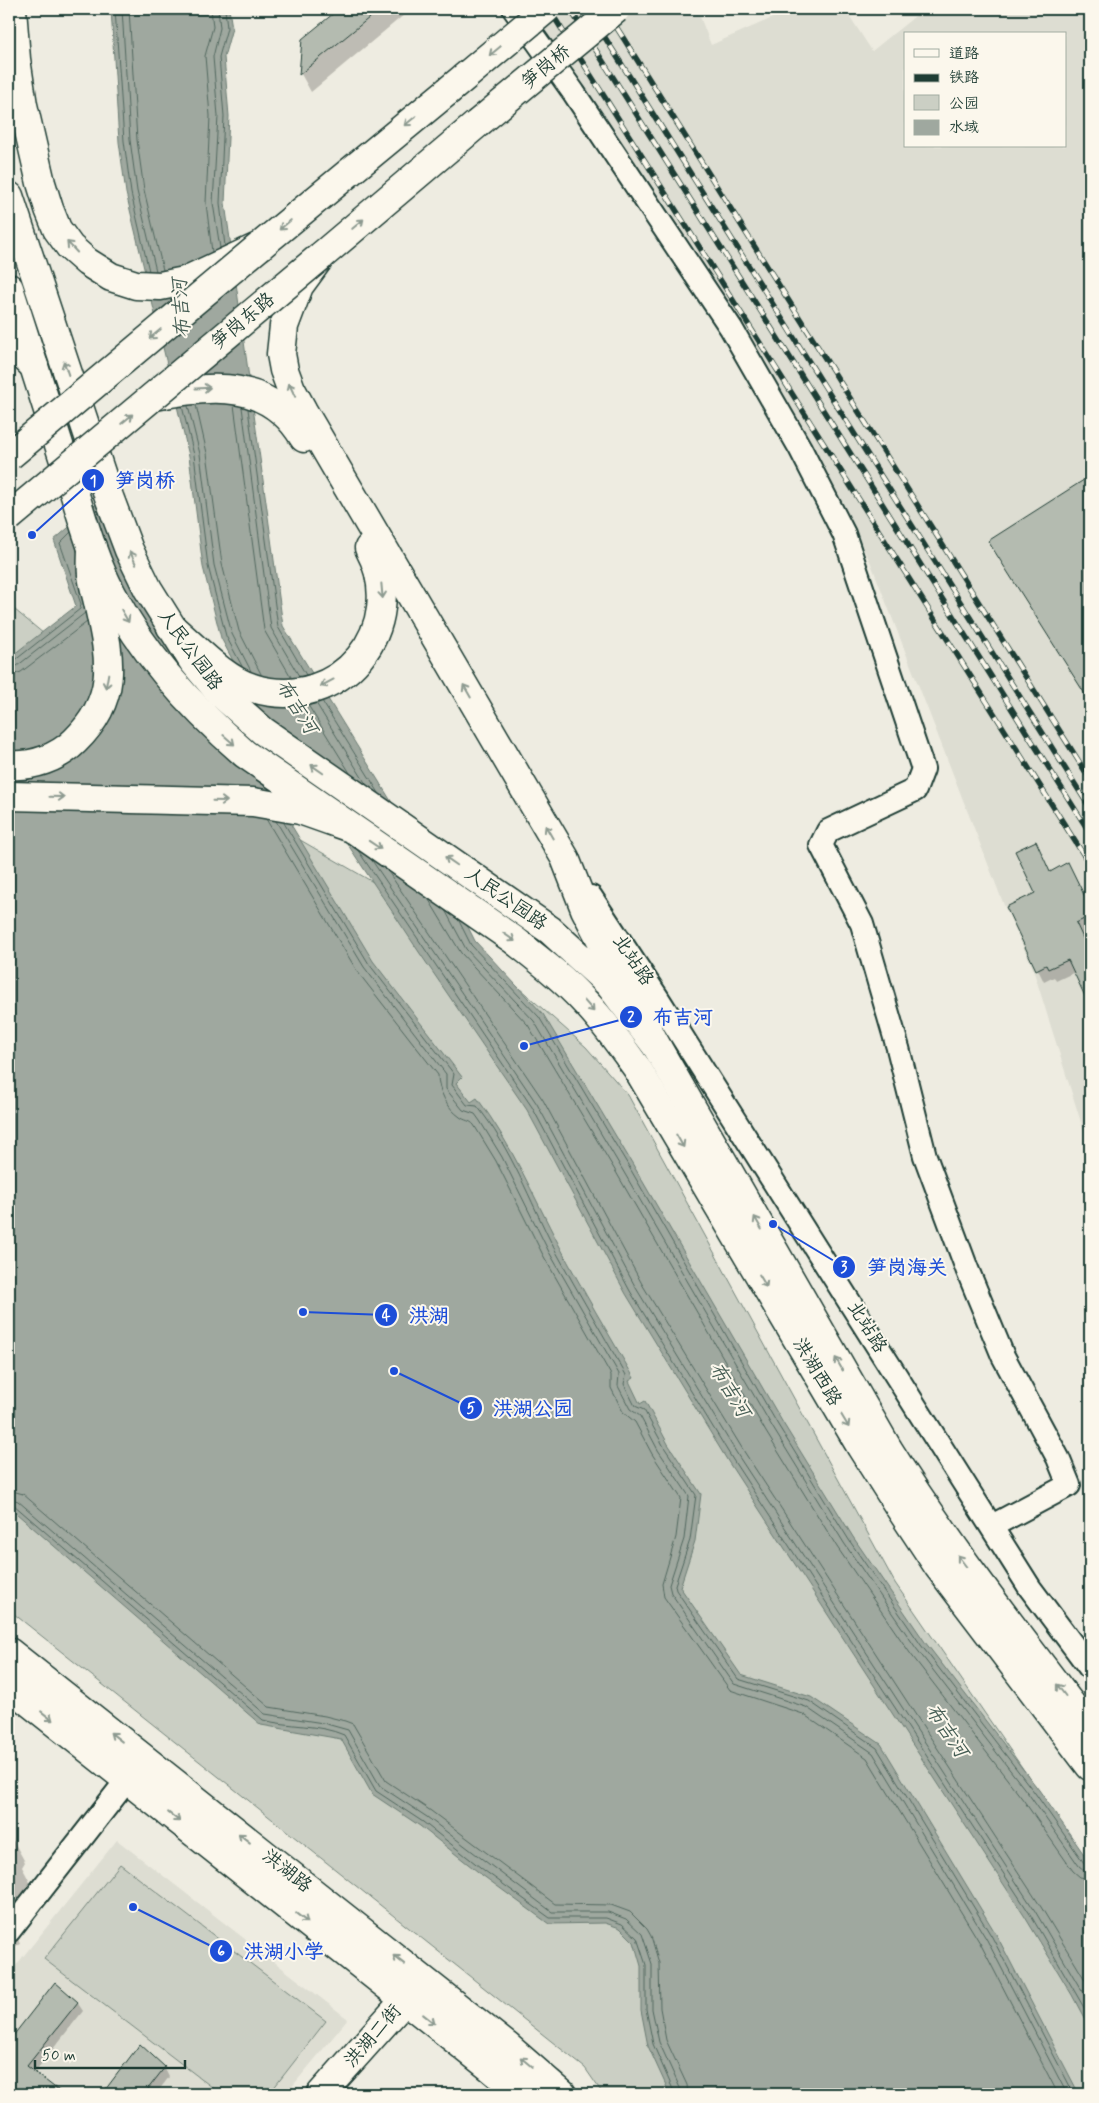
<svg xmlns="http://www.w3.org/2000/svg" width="1099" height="2103" font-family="Mynerve,'LXGW WenKai TC',sans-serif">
  <rect width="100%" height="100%" fill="#eeece1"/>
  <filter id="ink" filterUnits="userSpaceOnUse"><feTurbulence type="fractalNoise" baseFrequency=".02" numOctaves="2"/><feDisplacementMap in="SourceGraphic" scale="10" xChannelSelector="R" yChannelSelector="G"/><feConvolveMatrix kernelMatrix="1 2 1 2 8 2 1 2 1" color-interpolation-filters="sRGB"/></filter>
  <g filter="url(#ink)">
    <!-- built -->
    <g fill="#ddddd2" fill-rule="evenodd">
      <path d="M526 9H697L711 45 793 9H845L872 51 924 9H1090V1151L1032 966 1004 905 870 561 773 386ZM905 34H1065V146H905Z"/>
      <polygon points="117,1840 348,2019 286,2094 9,2094 9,1974"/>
    </g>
    <!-- green -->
    <g fill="#cbcfc4" stroke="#75867c">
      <polygon points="9,605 276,826 385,889 493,965 586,1047 628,1095 895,1583 1090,1866 1090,2094 603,2094 585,2068 9,1610"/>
      <polygon points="120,1864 326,2021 269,2094 221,2094 44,1959"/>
    </g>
    <!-- water -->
    <g fill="#9fa89f" stroke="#6c7d74">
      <polygon points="111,9 229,9 232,28 224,57 229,116 225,203 283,626 465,921 475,941 543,1014 632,1163 783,1423 853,1537 925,1642 1039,1790 1090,1863 1090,2029 1072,1995 1025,1917 729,1463 626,1294 527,1110 419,952 260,712 221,638 203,567 189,456 126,193 119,142"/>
      <path d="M101 500 151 580 272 793 373 961 462 1077 456 1083 471 1102 477 1098C511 1143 533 1195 559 1245 582 1290 609 1334 634 1378L629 1381 640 1404 645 1401 668 1444 701 1494 695 1541 680 1587 741 1675 811 1697 881 1744 996 1934 1079 2094H670L648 2046 641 2010V1966L634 1942 620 1928 605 1923 549 1924 482 1875 420 1826 372 1794 341 1739 261 1725 9 1507V658L76 606 54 540Z"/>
    </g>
    <!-- shadow -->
    <g fill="#0003">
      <polygon points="341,9 411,9 311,92 301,74 303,40"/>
      <polygon points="1090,478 1090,701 990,541"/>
      <polygon points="1035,842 1051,873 1075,876 1090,908 1090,931 1082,935 1090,953 1090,1002 1075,972 1056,981 1054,977 1044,982 1008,908 1037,893"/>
      <polygon points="9,1833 25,1862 22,1867 31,1884 18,1901 9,1901"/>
      <polygon points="9,1919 20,1944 9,1949"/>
      <polygon points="55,1984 77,2002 83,2011 34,2073 61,2094 9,2094 9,2043"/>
      <polygon points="141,2046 164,2067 169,2077 156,2094 104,2094"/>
      <polygon points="196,2090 202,2094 193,2094"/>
    </g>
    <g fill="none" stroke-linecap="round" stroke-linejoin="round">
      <!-- shore -->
      <g stroke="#52685f" stroke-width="1">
        <polyline points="115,9 124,141 131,193 149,271"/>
        <polyline points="122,9 130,140 137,191 156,271"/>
        <polyline points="129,9 137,140 144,190 163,270"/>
        <polyline points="211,9 213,27 205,56 210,116 206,203 212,252"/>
        <polyline points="218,9 220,28 213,57 218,116 213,203 220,248"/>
        <polyline points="225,9 227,28 219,57 224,116 220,203 225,246"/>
        <polyline points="196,405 207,453 222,564 239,631 261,674"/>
        <polyline points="234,405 264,630 291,677"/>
        <polyline points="182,406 194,455 208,566 226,636 242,666"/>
        <polyline points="188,406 200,454 214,565 232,634 251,671"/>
        <polyline points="242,407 271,628 299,676"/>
        <polyline points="248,409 278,627 306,675"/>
        <polyline points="9,662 14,661 80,609 81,604 60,543 71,532"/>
        <polyline points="9,668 17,666 85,613"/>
        <polyline points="9,676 21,672 87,622"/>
        <polyline points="322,701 379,793"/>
        <polyline points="316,703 366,784"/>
        <polyline points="308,705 350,773"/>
        <path d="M266 819 357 971 438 1075C438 1090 447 1108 460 1117 465 1121 470 1120 474 1125L496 1161 543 1255 611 1375V1388L623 1412 635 1422 652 1454 681 1498 676 1537 662 1584 664 1597 730 1690 803 1714 867 1758 980 1943 1058 2094"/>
        <polyline points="276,821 364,967 446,1074 446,1089 463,1110 475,1114 480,1121 502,1157 549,1252 619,1374 618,1386 630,1409 640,1416 658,1450 689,1496 684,1539 669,1585 671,1593 734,1684 806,1707 873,1753 987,1940 1067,2094"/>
        <path d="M284 823 369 964 454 1074 452 1085 467 1105 477 1106C511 1148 530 1201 554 1248 577 1291 602 1332 626 1375L624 1384 635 1406 644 1410 664 1447 696 1495 690 1540 675 1585 676 1590 738 1679 809 1701 877 1748 992 1937 1074 2094"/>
        <polyline points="357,849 532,1107 630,1291 733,1460 1030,1914 1090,2018"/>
        <polyline points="371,859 537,1104 636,1288 739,1457 1035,1911 1090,2005"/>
        <polyline points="387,870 543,1100 642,1284 745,1453 1041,1907 1090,1988"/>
        <polyline points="429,900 461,953 528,1025 616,1172 766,1432 837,1547 910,1653 1024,1801 1073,1871 1080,1877 1090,1879"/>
        <polyline points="445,910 466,949 534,1021 622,1169 773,1428 844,1543 916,1648 1030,1796 1079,1866 1084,1870 1090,1871"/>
        <polyline points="458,919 471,945 539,1017 628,1165 778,1425 849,1540 921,1645 1035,1793 1084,1863 1090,1865"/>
        <polyline points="9,1490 23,1494 269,1707 325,1716 345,1721 353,1724 386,1781 431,1811 555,1904 611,1905 630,1912 647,1929 651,1936 659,1963 660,2008 666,2040 687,2085 688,2094"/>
        <polyline points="9,1498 18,1501 265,1714 323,1723 348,1730 380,1786 427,1817 552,1912 608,1912 626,1919 642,1934 652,1964 652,2009 659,2042 680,2088 681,2094"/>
        <path d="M9 1504 14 1505 263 1720C289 1727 319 1724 344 1735L376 1791 423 1822 485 1871 550 1918H606L622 1924 637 1938 646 1965V2009L653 2044 675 2094"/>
      </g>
    </g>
    <!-- building -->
    <g fill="#b4bbb0" stroke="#1f3d34">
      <polygon points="339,9 380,9 299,75 302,39"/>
      <polygon points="1090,476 1090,702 988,541"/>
      <polygon points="1036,841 1050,872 1068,862 1090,907 1090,916 1076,923 1090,953 1090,1007 1068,960 1048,969 1046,965 1036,970 1006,907 1035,893 1015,851"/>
      <polygon points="55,1982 78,2002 27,2066 63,2094 9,2094 9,2041"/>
      <polygon points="140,2044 165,2067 144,2094 102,2094"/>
    </g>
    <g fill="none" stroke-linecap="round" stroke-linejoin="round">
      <defs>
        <g id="minor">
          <polyline points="514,9 574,93 731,328 800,448 844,534 923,769 915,790 828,831 821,845 862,924 898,1048 925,1156 967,1269 1003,1356 1058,1458 1069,1485 992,1526"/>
          <polyline points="591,897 657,997 1030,1588 1090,1668"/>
          <polyline points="9,1931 127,1780"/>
        </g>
        <g id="tertiary">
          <polyline points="9,1652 508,2047 562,2094"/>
          <polyline points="9,1686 491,2068 522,2094"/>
          <polyline points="321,2094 405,2000"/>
        </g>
        <g id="secondary">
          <path d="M9 196 109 497 129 550 148 589 193 661 219 692 263 731 550 930 609 984 657 1047 888 1449C949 1547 1020 1637 1090 1729"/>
          <path d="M9 288C29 350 48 411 68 473 81 513 92 557 112 594 145 657 192 708 245 754L514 940C538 959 563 978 584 1001 604 1021 620 1045 637 1068L861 1447 901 1510 938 1566 1090 1766"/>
        </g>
        <g id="primary">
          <polyline points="12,9 16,59 23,105 41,183 49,209 57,229 70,247 87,262 111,277 136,285 160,286 185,281 260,246 448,91"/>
          <polyline points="477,124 321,256 299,286 284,326 281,354 284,370 291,389 303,411 565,858 585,909 657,1047"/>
          <polyline points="9,343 34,366"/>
          <path d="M155 396C213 384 270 380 304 438"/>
          <path d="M171 627C194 646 224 680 253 688 339 715 412 627 369 548"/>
          <path d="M9 765C32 767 58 758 75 741 118 699 111 661 99 607 97 596 93 585 92 574 91 565 92 556 92 547"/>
          <polyline points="9,796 253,802 300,810 351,828"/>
        </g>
      </defs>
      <!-- minor casing -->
      <use href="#minor" stroke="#1f3d34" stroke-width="26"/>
      <!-- tertiary casing -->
      <use href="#tertiary" stroke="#1f3d34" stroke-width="31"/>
      <!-- secondary casing -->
      <use href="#secondary" stroke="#1f3d34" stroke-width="31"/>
      <!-- primary casing -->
      <use href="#primary" stroke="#1f3d34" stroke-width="31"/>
      <!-- minor -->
      <use href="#minor" stroke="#fbf7ec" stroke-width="22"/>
      <!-- tertiary -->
      <use href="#tertiary" stroke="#fbf7ec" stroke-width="28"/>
      <!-- secondary -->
      <use href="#secondary" stroke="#fbf7ec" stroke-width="28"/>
      <!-- primary -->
      <use href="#primary" stroke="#fbf7ec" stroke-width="28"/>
      <defs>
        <g id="rail">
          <polyline points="549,9 1090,865"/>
          <polyline points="570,9 1090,833"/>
          <polyline points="587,9 1090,808"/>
          <polyline points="605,9 1090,779"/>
        </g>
      </defs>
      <!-- rail casing -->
      <use href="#rail" stroke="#1f3d34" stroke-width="5.5"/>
      <!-- rail -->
      <use href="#rail" stroke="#fbf7ec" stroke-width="4" stroke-dasharray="11" stroke-linecap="butt"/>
      <defs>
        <g id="primary-bridge">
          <polyline points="448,91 546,9"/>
          <polyline points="477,124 616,9"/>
          <polyline points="9,456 260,246"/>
          <polyline points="9,517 321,256"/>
        </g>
      </defs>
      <!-- primary-bridge casing -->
      <use href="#primary-bridge" stroke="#1f3d34" stroke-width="31" stroke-linecap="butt"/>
      <!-- primary-bridge -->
      <use href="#primary-bridge" stroke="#fbf7ec" stroke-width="28"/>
    </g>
    <!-- one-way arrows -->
    <defs><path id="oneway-shaft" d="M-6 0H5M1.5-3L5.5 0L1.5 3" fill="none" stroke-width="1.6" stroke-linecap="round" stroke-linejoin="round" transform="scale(1.25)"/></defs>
    <g stroke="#8d9a90">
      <use href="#oneway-shaft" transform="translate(495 51) rotate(140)"/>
      <use href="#oneway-shaft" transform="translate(410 121) rotate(141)"/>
      <use href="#oneway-shaft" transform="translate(358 224) rotate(-40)"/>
      <use href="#oneway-shaft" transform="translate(285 225) rotate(140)"/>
      <use href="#oneway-shaft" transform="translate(72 247) rotate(-133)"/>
      <use href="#oneway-shaft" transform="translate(155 334) rotate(140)"/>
      <use href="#oneway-shaft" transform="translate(66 368) rotate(-109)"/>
      <use href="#oneway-shaft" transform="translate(203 388) rotate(-3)"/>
      <use href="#oneway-shaft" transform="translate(292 390) rotate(-115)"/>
      <use href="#oneway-shaft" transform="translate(127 419) rotate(-40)"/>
      <use href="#oneway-shaft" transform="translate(133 558) rotate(-115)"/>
      <use href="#oneway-shaft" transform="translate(382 591) rotate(85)"/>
      <use href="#oneway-shaft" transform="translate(125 616) rotate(60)"/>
      <use href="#oneway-shaft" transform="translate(107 681) rotate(100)"/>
      <use href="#oneway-shaft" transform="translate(327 683) rotate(152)"/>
      <use href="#oneway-shaft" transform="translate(467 691) rotate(-120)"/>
      <use href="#oneway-shaft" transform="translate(229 740) rotate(41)"/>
      <use href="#oneway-shaft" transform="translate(317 769) rotate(-145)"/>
      <use href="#oneway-shaft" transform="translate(57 797) rotate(1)"/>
      <use href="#oneway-shaft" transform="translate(220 801) rotate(1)"/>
      <use href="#oneway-shaft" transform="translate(549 832) rotate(-120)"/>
      <use href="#oneway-shaft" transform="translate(375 845) rotate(34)"/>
      <use href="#oneway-shaft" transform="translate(451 861) rotate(-145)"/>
      <use href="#oneway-shaft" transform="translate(509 937) rotate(35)"/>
      <use href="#oneway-shaft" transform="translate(589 1006) rotate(49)"/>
      <use href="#oneway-shaft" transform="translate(680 1141) rotate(60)"/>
      <use href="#oneway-shaft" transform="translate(758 1223) rotate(-120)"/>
      <use href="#oneway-shaft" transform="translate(763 1281) rotate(59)"/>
      <use href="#oneway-shaft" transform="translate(839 1364) rotate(-120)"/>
      <use href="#oneway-shaft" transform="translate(845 1421) rotate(59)"/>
      <use href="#oneway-shaft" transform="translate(962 1561) rotate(-127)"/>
      <use href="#oneway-shaft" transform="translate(1061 1690) rotate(-127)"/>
      <use href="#oneway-shaft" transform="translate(47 1716) rotate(38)"/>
      <use href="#oneway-shaft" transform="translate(116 1737) rotate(-142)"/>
      <use href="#oneway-shaft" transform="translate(174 1817) rotate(38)"/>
      <use href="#oneway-shaft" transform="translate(244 1838) rotate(-142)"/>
      <use href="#oneway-shaft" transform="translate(302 1918) rotate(38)"/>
      <use href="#oneway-shaft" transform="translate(399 1960) rotate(-142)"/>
      <use href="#oneway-shaft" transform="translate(429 2019) rotate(38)"/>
      <use href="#oneway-shaft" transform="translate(526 2062) rotate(-140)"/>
    </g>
  </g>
  <g text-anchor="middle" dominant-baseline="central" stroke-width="4" stroke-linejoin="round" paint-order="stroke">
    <!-- street labels -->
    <g font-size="19" fill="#1f3d34" stroke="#fbf7ec">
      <text transform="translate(546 67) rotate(-40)">笋岗桥</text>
      <text transform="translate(243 321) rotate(-40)">笋岗东路</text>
      <text transform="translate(190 650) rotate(54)">人民公园路</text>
      <text transform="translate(506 899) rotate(35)">人民公园路</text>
      <text transform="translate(633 960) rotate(56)">北站路</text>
      <text transform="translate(867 1327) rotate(58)">北站路</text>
      <text transform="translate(817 1372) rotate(59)">洪湖西路</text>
      <text transform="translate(287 1871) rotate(38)">洪湖路</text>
      <text transform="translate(373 2036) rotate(-49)">洪湖二街</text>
    </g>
    <!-- water labels -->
    <g font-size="20" font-style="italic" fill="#455d54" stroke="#fbf7ec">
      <text transform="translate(182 308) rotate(-94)">布吉河</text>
      <text transform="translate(296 707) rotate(58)">布吉河</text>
      <text transform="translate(729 1390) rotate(59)">布吉河</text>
      <text transform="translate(946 1731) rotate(56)">布吉河</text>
    </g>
  </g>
  <!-- callouts -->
  <path fill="none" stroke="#1d4ed8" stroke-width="2" d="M32 535L93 480M524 1046L631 1017M773 1224L844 1267M303 1312L386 1315M394 1371L471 1408M133 1907L221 1951"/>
  <g fill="#1d4ed8" stroke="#fbf7ec" stroke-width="2">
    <circle cx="32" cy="535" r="5"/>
    <circle cx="524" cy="1046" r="5"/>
    <circle cx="773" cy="1224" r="5"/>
    <circle cx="303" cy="1312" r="5"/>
    <circle cx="394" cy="1371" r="5"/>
    <circle cx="133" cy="1907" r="5"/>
    <circle cx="93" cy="480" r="12"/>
    <circle cx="631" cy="1017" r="12"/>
    <circle cx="844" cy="1267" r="12"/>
    <circle cx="386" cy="1315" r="12"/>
    <circle cx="471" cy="1408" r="12"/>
    <circle cx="221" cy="1951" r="12"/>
  </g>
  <g font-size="15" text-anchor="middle" font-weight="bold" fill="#fff">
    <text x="93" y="486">1</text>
    <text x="631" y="1022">2</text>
    <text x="844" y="1272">3</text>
    <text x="386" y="1320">4</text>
    <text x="471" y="1413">5</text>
    <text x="221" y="1956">6</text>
  </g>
  <g font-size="20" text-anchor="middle" font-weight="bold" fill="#1d4ed8" stroke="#fbf7ec" stroke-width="4" stroke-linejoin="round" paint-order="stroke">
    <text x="145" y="487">笋岗桥</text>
    <text x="683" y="1024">布吉河</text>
    <text x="907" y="1274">笋岗海关</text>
    <text x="429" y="1322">洪湖</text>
    <text x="533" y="1415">洪湖公园</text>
    <text x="284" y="1958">洪湖小学</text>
  </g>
  <!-- margin -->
  <rect width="1099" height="2103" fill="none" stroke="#fbf7ec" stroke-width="30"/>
  <rect x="15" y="15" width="1069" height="2073" fill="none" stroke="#1f3d34" stroke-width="2" filter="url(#ink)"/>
  <!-- legend -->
  <rect x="904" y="32" width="162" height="115" fill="#fbf7ec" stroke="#a3ada2"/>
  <rect x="914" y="49" width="25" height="8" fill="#fbf7ec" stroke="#a3ada2"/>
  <text x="949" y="58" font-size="15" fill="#1f3d34">道路</text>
  <rect x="914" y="74" width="25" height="8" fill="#1f3d34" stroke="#a3ada2"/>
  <text x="949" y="82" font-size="15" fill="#1f3d34">铁路</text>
  <rect x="914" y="95" width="25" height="15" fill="#cbcfc4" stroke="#a3ada2"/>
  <text x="949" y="108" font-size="15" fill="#1f3d34">公园</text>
  <rect x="914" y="120" width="25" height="15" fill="#9fa89f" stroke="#a3ada2"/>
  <text x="949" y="132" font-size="15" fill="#1f3d34">水域</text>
  <!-- scale -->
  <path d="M35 2060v8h150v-8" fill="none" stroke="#1f3d34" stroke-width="2.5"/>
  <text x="42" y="2060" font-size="15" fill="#1f3d34" stroke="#fbf7ec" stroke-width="4" paint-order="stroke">50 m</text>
</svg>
